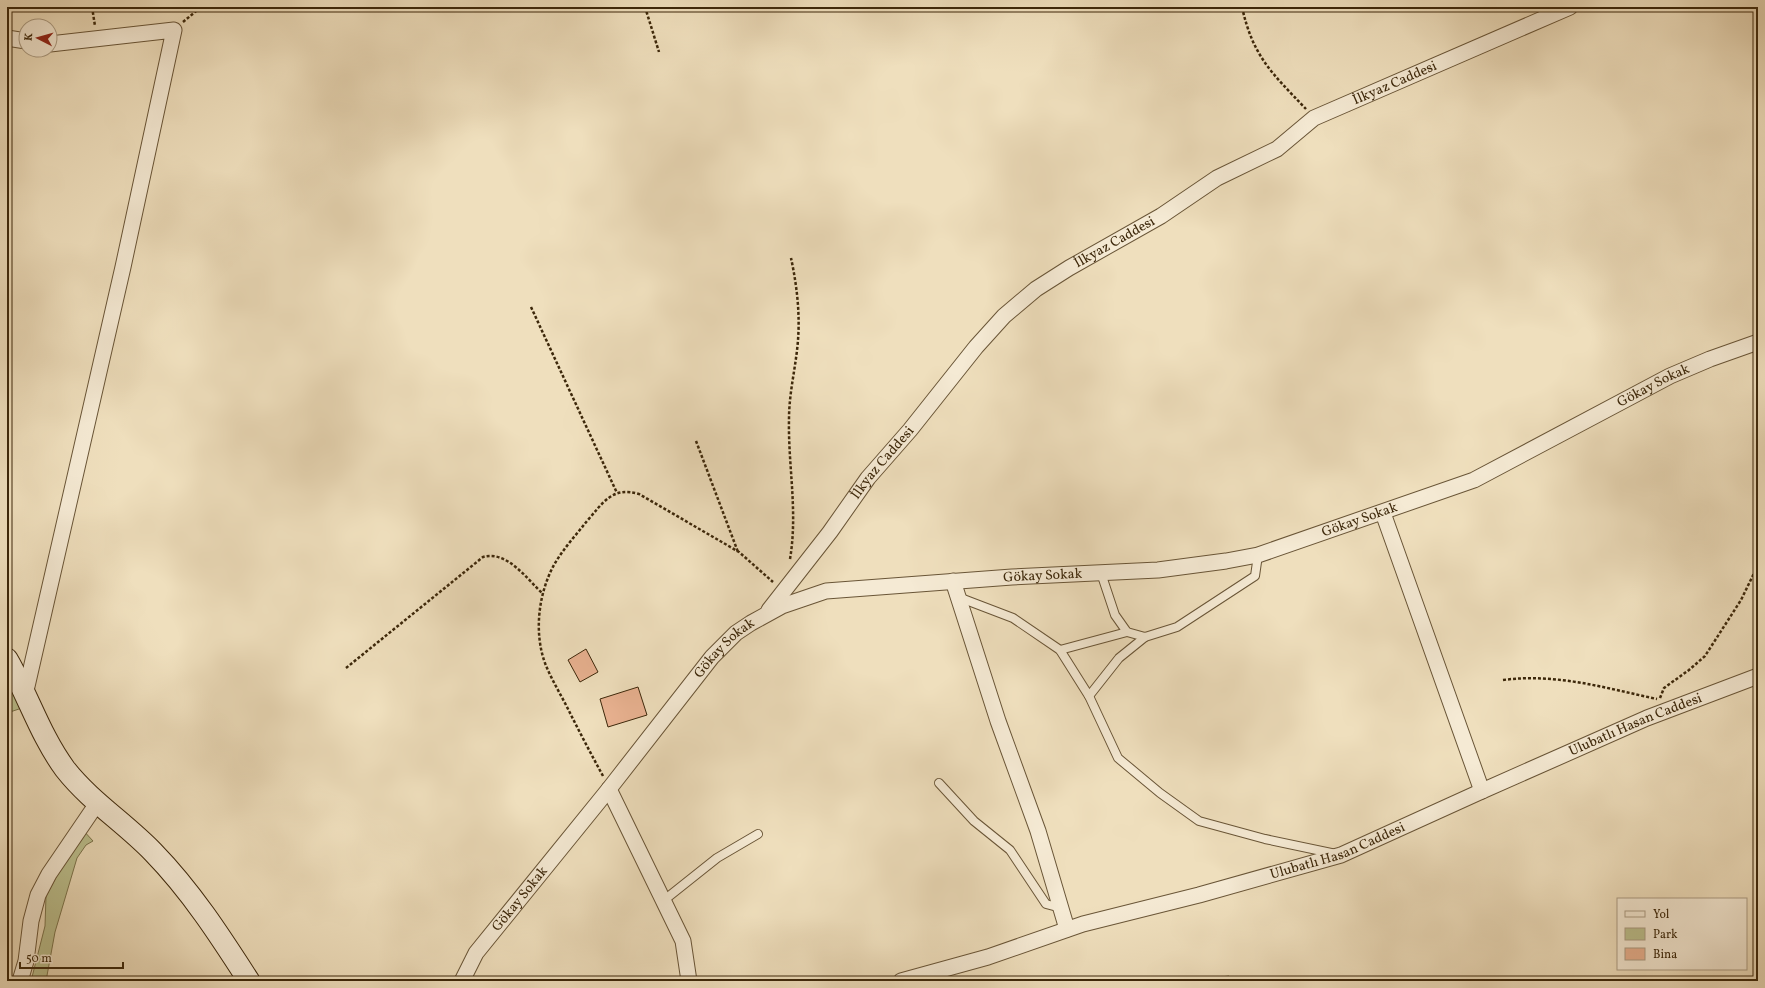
<svg xmlns="http://www.w3.org/2000/svg" width="1765" height="988" font-family="Vollkorn,serif">
  <rect width="100%" height="100%" fill="#efdfbd"/>
  <filter id="stains"><feTurbulence type="fractalNoise" baseFrequency=".005" numOctaves="4"/><feColorMatrix values="0 0 0 0 .2 0 0 0 0 .09 0 0 0 0 .02 0 0 0 .5 -.17"/></filter>
  <radialGradient id="worn" r=".72"><stop offset=".6" stop-color="#630" stop-opacity="0"/><stop offset="1" stop-color="#630" stop-opacity=".3"/></radialGradient>
  <!-- green -->
  <g fill="#bcc18f" stroke="#7c744c">
    <polygon points="7,669 28,706 7,713"/>
    <polygon points="82,829 93,841 86,845 77,858 55,932 46,981 31,981 45,926 46,896"/>
    <polygon points="1229,976 1230,981 1189,981"/>
  </g>
  <!-- building -->
  <g fill="#e9b291" stroke="#3c270a">
    <polygon points="586,649 598,672 580,682 568,660"/>
    <polygon points="638,687 647,715 608,727 600,699"/>
  </g>
  <g fill="none" stroke-linecap="round" stroke-linejoin="round">
    <defs>
      <g id="lane">
        <polyline points="1101,573 1115,615 1127,632 1145,637 1177,627 1255,576 1258,555"/>
        <polyline points="958,597 1013,618 1060,650 1089,696 1118,758 1160,793 1199,821 1265,839 1336,854"/>
        <polyline points="1060,650 1127,632"/>
        <polyline points="1089,696 1119,658 1145,637"/>
        <polyline points="939,783 974,821 1010,850 1046,904 1061,908"/>
        <polyline points="663,901 717,858 758,834"/>
      </g>
      <g id="street">
        <polyline points="7,38 26,41"/>
        <polyline points="1383,513 1482,791"/>
        <polyline points="953,581 998,721 1038,831 1067,929"/>
        <path id="s1" d="M769 610 830 532 868 478 910 430 976 347 1004 316 1036 289 1069 268 1161 216 1217 178 1277 149 1314 118 1570 7"/>
        <polyline points="25,695 123,267 174,30 50,44"/>
        <polyline points="609,789 683,941 689,981"/>
        <polyline points="20,981 26,961 31,921 38,895 49,874 98,802"/>
        <path id="s2" d="M462 981 476 953 609 789 712 657 736 633 751 623 782 606 826 591 1012 577 1158 570 1226 561 1258 555 1474 480 1670 376 1710 359 1758 342"/>
        <path id="s3" d="M901 981 988 957 1083 924 1199 895 1341 855 1482 791 1647 718 1758 676"/>
      </g>
      <path id="secondary" d="M7 659C28 695 40 735 65 769 90 801 125 823 153 852 191 891 220 936 249 981"/>
    </defs>
    <!-- lane casing -->
    <use href="#lane" stroke="#695537" stroke-width="10"/>
    <!-- street casing -->
    <use href="#street" stroke="#695537" stroke-width="17"/>
    <!-- secondary casing -->
    <use href="#secondary" stroke="#3c270a" stroke-width="23"/>
    <!-- path -->
    <g stroke="#3c270a" stroke-width="2.5" stroke-dasharray="3 2" stroke-linecap="butt">
      <polyline points="92,7 95,26"/>
      <polyline points="645,7 659,52"/>
      <path d="M1242 7C1253 57 1272 73 1306 109"/>
      <polyline points="183,22 201,7"/>
      <polyline points="531,307 617,493"/>
      <polyline points="696,441 738,552"/>
      <path d="M790 559C798 512 788 466 789 419 789 392 796 367 798 340 800 313 797 286 791 258"/>
      <path d="M346 668 483 557C507 550 527 579 543 594"/>
      <path d="M1503 680C1557 673 1605 688 1657 699"/>
      <polyline points="1660,698 1664,688 1689,670 1705,656 1741,600 1758,565"/>
      <path d="M603 776C591 754 579 731 568 709 561 695 553 682 547 668 533 636 538 594 554 565 563 549 576 535 587 521 603 503 612 486 639 494L739 552 773 582"/>
    </g>
    <!-- lane -->
    <use href="#lane" stroke="#f5ead4" stroke-width="8"/>
    <!-- street -->
    <use href="#street" stroke="#f5ead4" stroke-width="15"/>
    <!-- secondary -->
    <use href="#secondary" stroke="#f5ead4" stroke-width="21"/>
  </g>
  <g text-anchor="middle" dominant-baseline="central" stroke-width="3.5" stroke-linejoin="round" paint-order="stroke">
    <!-- street labels -->
    <g font-size="14" fill="#3c270a" stroke="#f5ead4">
      <text stroke="none"><textPath href="#s1" startOffset="834">İlkyaz Caddesi</textPath></text>
      <text stroke="none"><textPath href="#s1" startOffset="510">İlkyaz Caddesi</textPath></text>
      <text stroke="none"><textPath href="#s2" startOffset="1409">Gökay Sokak</textPath></text>
      <text stroke="none"><textPath href="#s1" startOffset="186">İlkyaz Caddesi</textPath></text>
      <text stroke="none"><textPath href="#s2" startOffset="1085">Gökay Sokak</textPath></text>
      <text stroke="none"><textPath href="#s2" startOffset="761">Gökay Sokak</textPath></text>
      <text stroke="none"><textPath href="#s2" startOffset="425">Gökay Sokak</textPath></text>
      <text stroke="none"><textPath href="#s3" startOffset="780">Ulubatlı Hasan Caddesi</textPath></text>
      <text stroke="none"><textPath href="#s3" startOffset="456">Ulubatlı Hasan Caddesi</textPath></text>
      <text stroke="none"><textPath href="#s2" startOffset="101">Gökay Sokak</textPath></text>
    </g>
  </g>
  <!-- margin -->
  <rect width="1765" height="988" fill="none" stroke="#efdfbd" stroke-width="24"/>
  <rect x="8" y="8" width="1749" height="972" fill="none" stroke="#3c270a" stroke-width="2"/>
  <rect x="12" y="12" width="1741" height="964" fill="none" stroke="#3c270a"/>
  <!-- legend -->
  <rect x="1617" y="898" width="130" height="72" fill="#f5ead4" stroke="#ab9c83"/>
  <rect x="1625" y="911" width="20" height="6" fill="#f5ead4" stroke="#ab9c83"/>
  <text x="1653" y="918" font-size="12" fill="#3c270a">Yol</text>
  <rect x="1625" y="928" width="20" height="12" fill="#bcc18f" stroke="#ab9c83"/>
  <text x="1653" y="938" font-size="12" fill="#3c270a">Park</text>
  <rect x="1625" y="948" width="20" height="12" fill="#e9b291" stroke="#ab9c83"/>
  <text x="1653" y="958" font-size="12" fill="#3c270a">Bina</text>
  <!-- north arrow -->
  <g transform="translate(38 38) rotate(276)"><circle r="19" fill="#f5ead4" stroke="#ab9c83"/>
  <path d="M0-3L7 15L0 10L-7 15Z" fill="#8f2418"/>
  <text y="-6" font-size="11" font-weight="bold" text-anchor="middle" fill="#3c270a">K</text>
  </g>
  <!-- scale -->
  <path d="M20 962v6h103v-6" fill="none" stroke="#3c270a" stroke-width="2"/>
  <text x="26" y="962" font-size="12" fill="#3c270a" stroke="#f5ead4" stroke-width="3" paint-order="stroke">50 m</text>
  <rect width="100%" height="100%" filter="url(#stains)"/>
  <rect width="100%" height="100%" fill="url(#worn)"/>
</svg>
